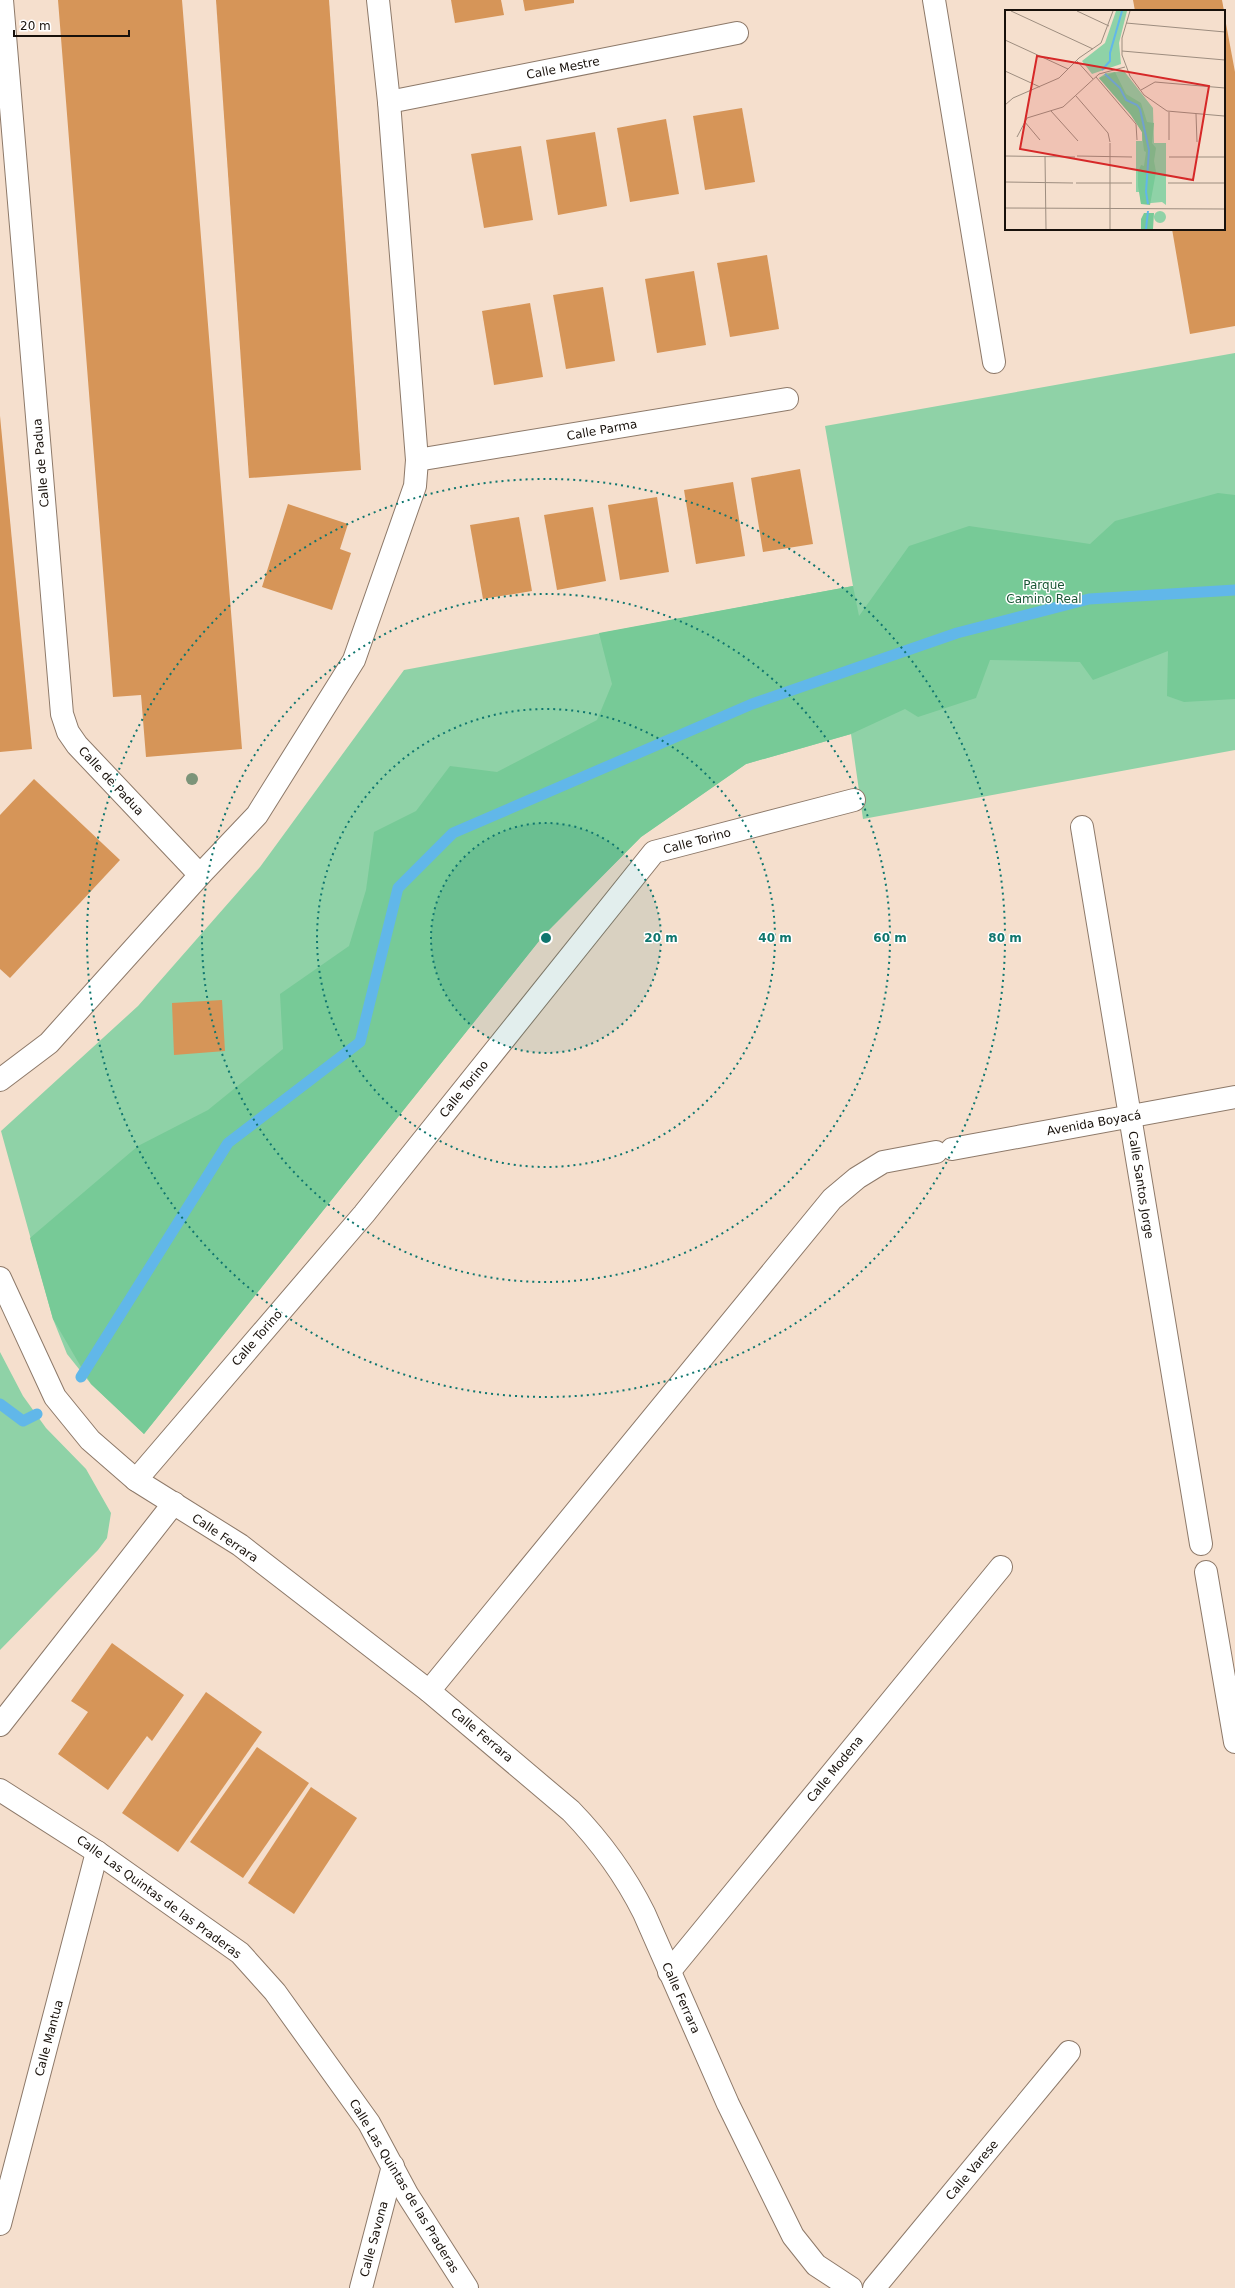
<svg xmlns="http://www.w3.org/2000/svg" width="1235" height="2288" font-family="'DejaVu Sans',sans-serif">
  <rect width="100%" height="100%" fill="#f5dfcd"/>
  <!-- green -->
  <g fill="#8fd2a7">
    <polygon points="1235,353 1235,750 863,819 851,734 746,764 641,837 543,936 144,1434 91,1384 67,1354 53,1319 1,1131 138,1006 260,867 404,670 853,586 825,426"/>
    <polygon points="0,1352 23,1396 46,1428 86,1469 111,1513 107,1538 98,1550 0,1650"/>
  </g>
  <!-- forest -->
  <polygon fill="#77ca97" points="1218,493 1235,495 1235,699 1184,702 1167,696 1168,651 1093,680 1080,662 990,660 976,698 918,717 905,709 851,734 746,764 641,837 543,936 144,1434 91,1384 53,1319 30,1238 138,1146 208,1110 283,1049 280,994 349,946 366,890 374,832 416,811 450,766 497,772 597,720 612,684 599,633 853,586 859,616 909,546 969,526 1090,544 1115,521"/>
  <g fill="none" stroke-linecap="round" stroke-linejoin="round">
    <!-- stream -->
    <g stroke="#61b7e9" stroke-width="11">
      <polyline points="81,1377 228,1143 360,1042 398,888 453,833 752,704 957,633 1089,599 1235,590"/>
      <polyline points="0,1404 23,1421 37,1414"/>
    </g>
  </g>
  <!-- building -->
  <g fill="#d69558">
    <polygon points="58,0 182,0 242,749 146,757 141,695 113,697"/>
    <polygon points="216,0 329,0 361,470 249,478"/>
    <polygon points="451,0 501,0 504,15 455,23"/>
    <polygon points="523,0 574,0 574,3 525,11"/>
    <polygon points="1133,0 1222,0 1224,11 1135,11"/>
    <polygon points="1224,13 1235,72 1235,326 1190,334 1172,229 1224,229"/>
    <polygon points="742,108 755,182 705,190 693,116"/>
    <polygon points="666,119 679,194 630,202 617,128"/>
    <polygon points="595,132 607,206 558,215 546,140"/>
    <polygon points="521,146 533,220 484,228 471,154"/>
    <polygon points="767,255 779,329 730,337 717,263"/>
    <polygon points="694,271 706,345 657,353 645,279"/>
    <polygon points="603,287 615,361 566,369 553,295"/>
    <polygon points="530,303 543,377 494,385 482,311"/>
    <polygon points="0,416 32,749 0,752"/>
    <polygon points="800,469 813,544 763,552 751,478"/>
    <polygon points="733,482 745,556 696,564 684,490"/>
    <polygon points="657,497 669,572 620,580 608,505"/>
    <polygon points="288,504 348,524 340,549 351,553 332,610 262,587"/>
    <polygon points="593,507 606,581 557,590 544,515"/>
    <polygon points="519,517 532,591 483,599 470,525"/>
    <polygon points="34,779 120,860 10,978 0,969 0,815"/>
    <polygon points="222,1000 225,1051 174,1055 172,1003"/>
    <polygon points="112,1643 184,1695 152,1741 147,1736 108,1790 58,1754 88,1712 71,1701"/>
    <polygon points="206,1692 262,1732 178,1852 122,1813"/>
    <polygon points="257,1747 309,1783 243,1878 190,1842"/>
    <polygon points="311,1787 357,1818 294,1914 248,1883"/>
  </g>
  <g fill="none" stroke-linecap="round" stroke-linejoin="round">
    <defs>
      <g id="minor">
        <polyline points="2,0 62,714 68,732 77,745 200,875"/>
        <polyline points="934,0 994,362"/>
        <polyline points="389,102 737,33"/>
        <polyline points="417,460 787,399"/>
        <polyline points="1082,827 1201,1544"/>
        <polyline points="0,1080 49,1043 200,875 257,815 354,660 415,486 417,460 389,102 378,0"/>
        <polyline points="952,1149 1235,1097"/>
        <path d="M0 1278 55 1397 90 1440 136 1480 240 1545 429 1691 571 1811C600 1841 625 1875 644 1913L728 2104 793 2236 816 2265 851 2288"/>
        <polyline points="136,1480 364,1214 654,852 854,800"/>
        <polyline points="1206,1572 1235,1742"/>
        <polyline points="429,1691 832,1199 857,1178 883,1162 936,1152"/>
        <polyline points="0,1725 174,1503"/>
        <polyline points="0,1790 97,1852 240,1953 275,1992 369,2123 407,2194 467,2288"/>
        <polyline points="669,1972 1001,1567"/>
        <polyline points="0,2224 97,1852"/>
        <polyline points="361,2288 393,2166"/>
        <polyline points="874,2288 1069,2052"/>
      </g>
    </defs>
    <!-- minor casing -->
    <use href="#minor" stroke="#8d7969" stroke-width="24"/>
    <!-- minor -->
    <use href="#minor" stroke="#fff" stroke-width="22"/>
  </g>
  <!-- trees -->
  <circle fill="#7c9479" cx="192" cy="779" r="6"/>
  <!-- distance rings -->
  <circle cx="546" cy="938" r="115" fill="#0f766e" fill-opacity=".12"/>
  <g fill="none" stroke="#0f766e" stroke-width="2" stroke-dasharray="2 4">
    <circle cx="546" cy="938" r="115"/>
    <circle cx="546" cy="938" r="229"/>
    <circle cx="546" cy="938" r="344"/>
    <circle cx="546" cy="938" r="459"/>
  </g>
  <g text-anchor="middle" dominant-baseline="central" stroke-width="3" stroke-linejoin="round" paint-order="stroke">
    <!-- street labels -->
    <g font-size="12" fill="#18110b" stroke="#fff">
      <text transform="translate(563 68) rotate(-11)">Calle Mestre</text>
      <text transform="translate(602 430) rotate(-10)">Calle Parma</text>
      <text transform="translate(41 463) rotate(-95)">Calle de Padua</text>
      <text transform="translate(111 781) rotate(47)">Calle de Padua</text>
      <text transform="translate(697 841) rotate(-15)">Calle Torino</text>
      <text transform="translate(464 1089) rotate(-51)">Calle Torino</text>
      <text transform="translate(1094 1123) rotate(-10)">Avenida Boyacá</text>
      <text transform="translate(1141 1185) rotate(81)">Calle Santos Jorge</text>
      <text transform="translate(257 1338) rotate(-49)">Calle Torino</text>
      <text transform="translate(225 1538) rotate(34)">Calle Ferrara</text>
      <text transform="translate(482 1735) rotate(40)">Calle Ferrara</text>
      <text transform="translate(835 1769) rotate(-51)">Calle Modena</text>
      <text transform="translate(159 1897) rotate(36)">Calle Las Quintas de las Praderas</text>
      <text transform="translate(681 1998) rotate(66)">Calle Ferrara</text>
      <text transform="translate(49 2038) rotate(-75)">Calle Mantua</text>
      <text transform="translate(972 2170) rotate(-50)">Calle Varese</text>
      <text transform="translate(404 2186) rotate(59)">Calle Las Quintas de las Praderas</text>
      <text transform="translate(374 2239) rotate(-75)">Calle Savona</text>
    </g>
    <!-- park labels -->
    <g font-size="12" fill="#195635" stroke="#fff">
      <text x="1044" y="585">Parque<tspan x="1044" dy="14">Camino Real</tspan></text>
    </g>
  </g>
  <!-- overview -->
  <g transform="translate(1005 10)">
    <rect width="220" height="220" fill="#f5dfcd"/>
    <path d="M111 1H122L114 33 116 54 87 64 77 51 100 33ZM119 61 148 98 149 133H161V195L157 192 136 194 135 182H131V131H137V122L126 105 94 68 101 63ZM149 207a6 6 0 1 1 12 0a6 6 0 1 1-12 0Z" fill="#8fd2a7"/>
    <path d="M110 62 121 84 136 93 142 112 149 113 147 133 151 138 149 151 151 162 145 195 136 194 133 176V162L136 155 139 156 141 142 139 141 137 122 126 105 94 68ZM139 203H149L148 219H136V209Z" fill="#77ca97"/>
    <path fill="none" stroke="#61b7e9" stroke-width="2" d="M97 60 105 51V43L117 1M100 64 115 78 121 90 132 95 135 99 144 140 141 182 143 194M141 219 143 201"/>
    <path fill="none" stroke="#9d8d7f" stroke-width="1" d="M6 1 88 39M72 1 104 16M125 1 117 28V45L125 66 139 85 162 101 219 106M121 13 220 22M0 30 63 59M117 41 220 50M71 50 88 69M0 61 35 77M91 67 131 114 132 130M136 80 150 72 220 78M71 86 103 123 105 132M0 95 8 88 54 68 74 48 96 33 108 1M46 101 73 131M191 104 192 132M19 111 35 130M12 127 22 108 58 97 94 64 120 57M164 130V102M105 133V219M0 146 70 147M40 146 41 219M72 146 127 147M164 147H220M0 172 68 173M71 173H127M163 173H220M0 198 220 199"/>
    <path fill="#d62828" fill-opacity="0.15" stroke="#d62828" stroke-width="2" d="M32 46 204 76 188 170 15 139Z"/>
    <rect width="220" height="220" fill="none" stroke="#18110b" stroke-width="2"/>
  </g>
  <circle cx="546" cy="938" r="6" fill="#0f766e" stroke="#fff" stroke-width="2"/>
  <g font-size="12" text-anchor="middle" font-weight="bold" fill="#0f766e" stroke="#fff" stroke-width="3" stroke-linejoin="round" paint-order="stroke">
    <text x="661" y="942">20 m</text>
    <text x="775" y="942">40 m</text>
    <text x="890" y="942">60 m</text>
    <text x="1005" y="942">80 m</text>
  </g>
  <!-- scale -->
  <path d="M14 30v6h115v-6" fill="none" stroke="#18110b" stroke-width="2"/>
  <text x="20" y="30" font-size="12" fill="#18110b" stroke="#ffffff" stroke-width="3" paint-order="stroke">20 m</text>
</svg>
